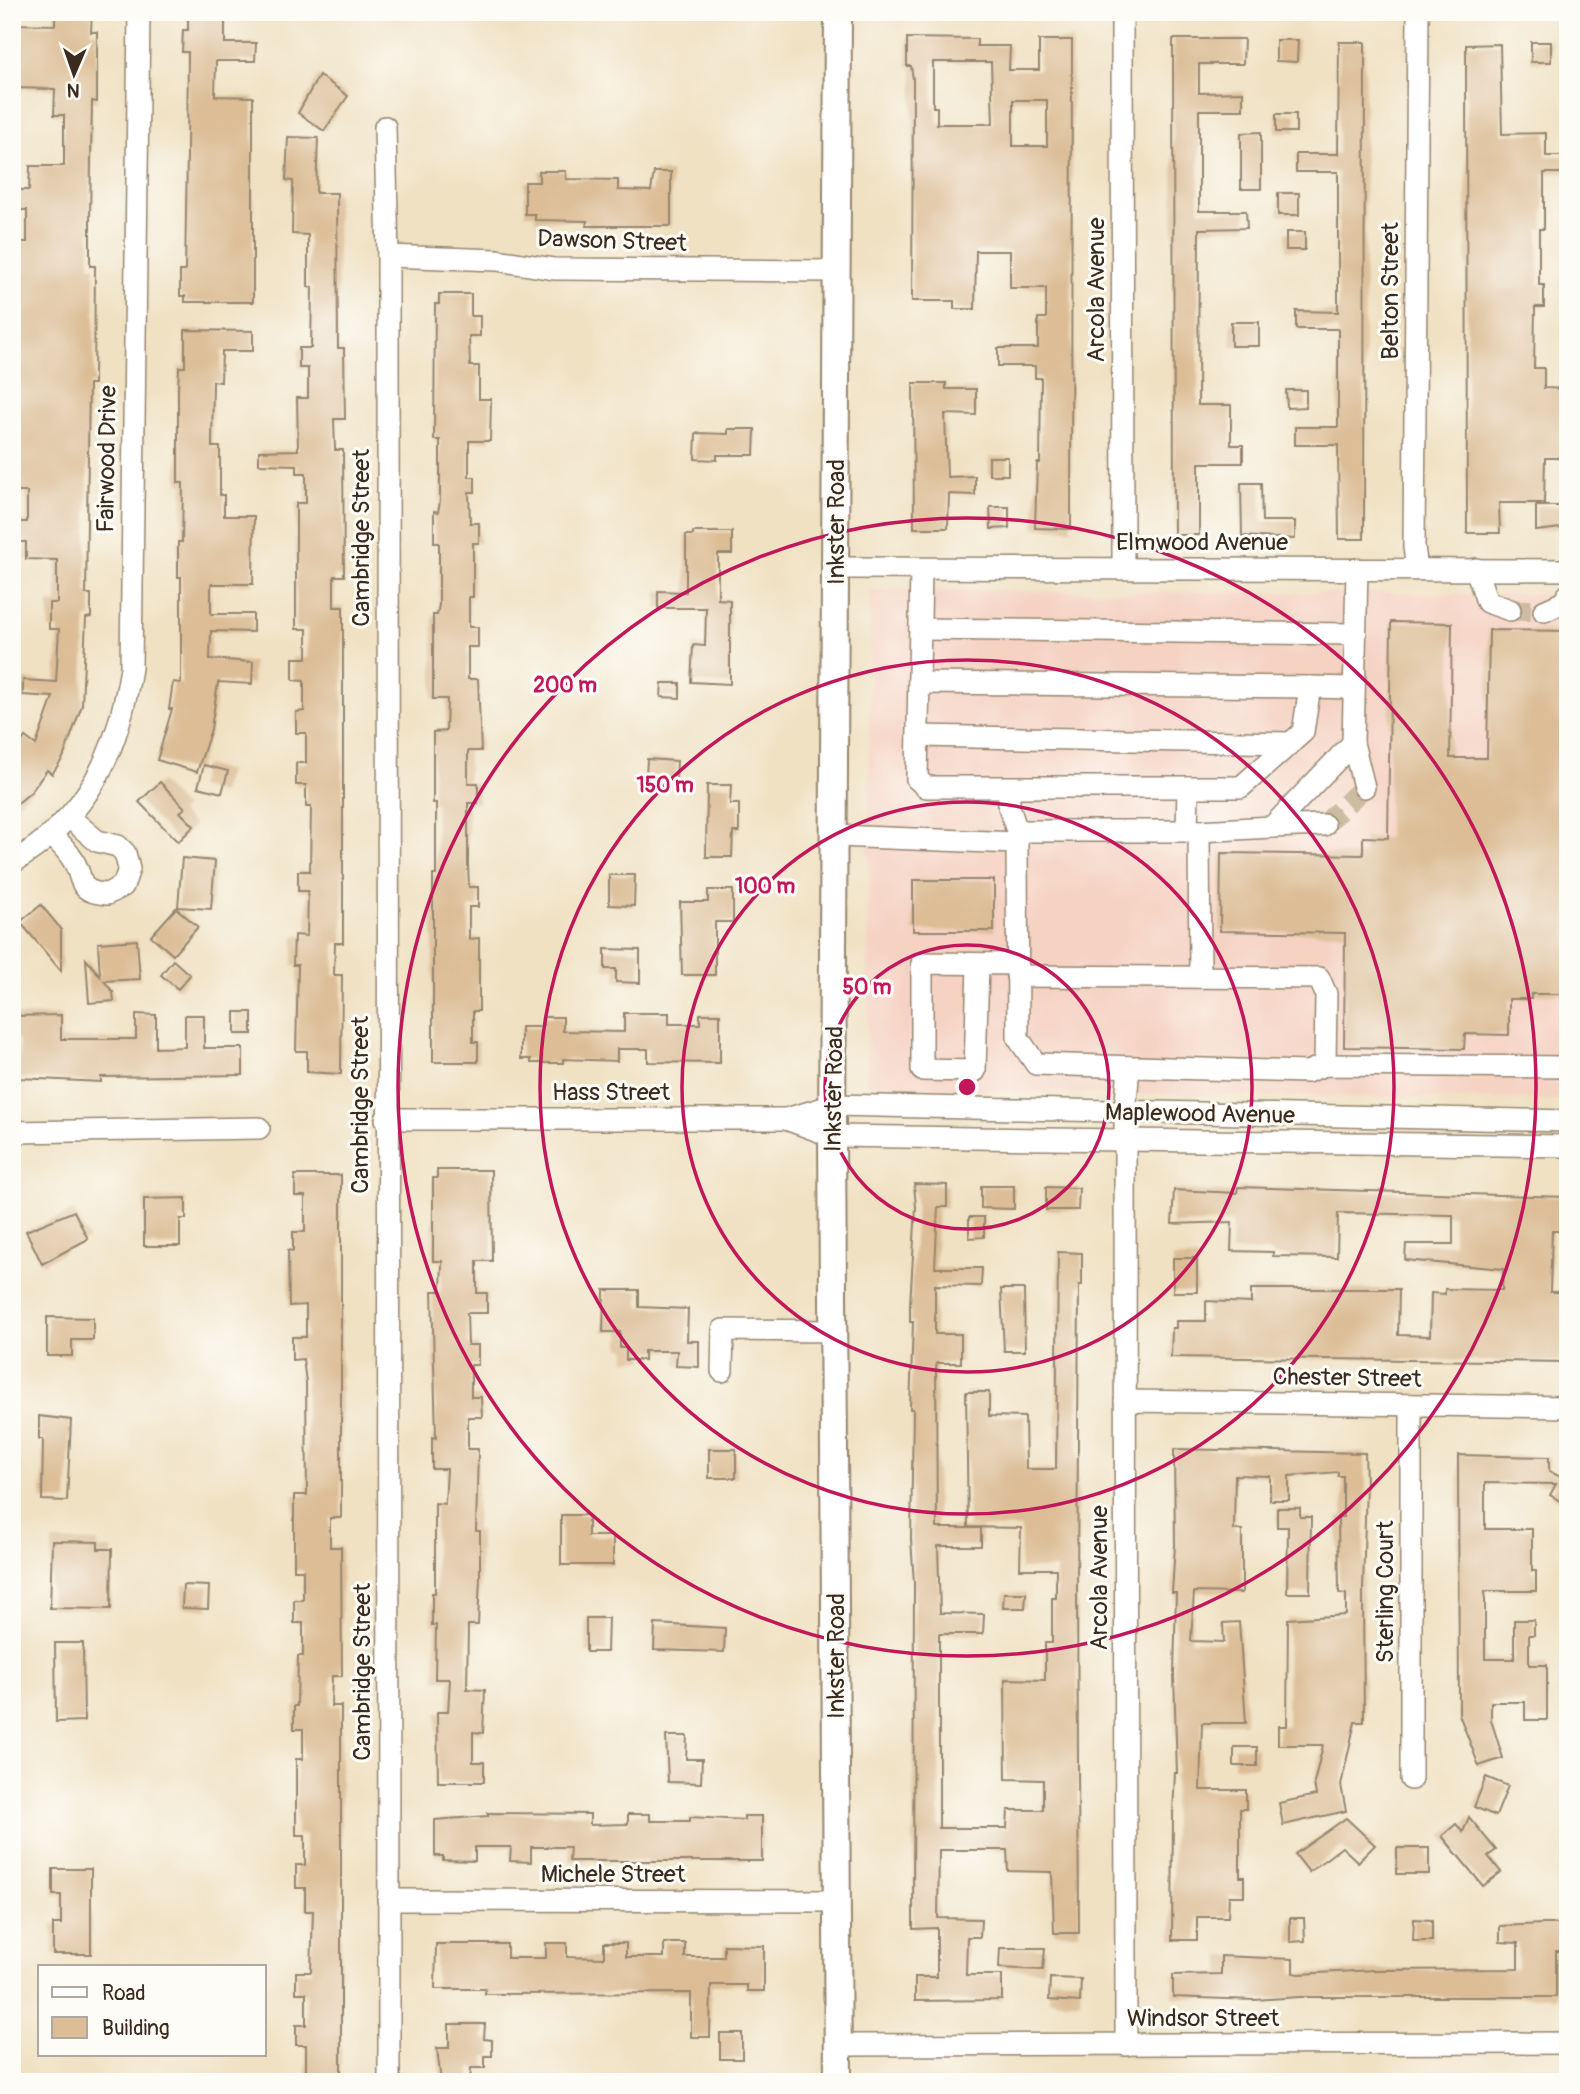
<svg xmlns="http://www.w3.org/2000/svg" width="1580" height="2094" font-family="Pangolin,sans-serif">
  <rect width="100%" height="100%" fill="#fdfcf7"/>
  <filter id="ink" filterUnits="userSpaceOnUse"><feTurbulence type="fractalNoise" baseFrequency=".0143" numOctaves="2"/><feDisplacementMap in="SourceGraphic" scale="14" xChannelSelector="R" yChannelSelector="G"/><feConvolveMatrix kernelMatrix="1 2 1 2 8 2 1 2 1" color-interpolation-filters="sRGB"/></filter>
  <filter id="wash" filterUnits="userSpaceOnUse"><feTurbulence type="fractalNoise" baseFrequency=".00686" numOctaves="4" result="noise"/><feDisplacementMap in="SourceGraphic" scale="28" xChannelSelector="R" yChannelSelector="G"/><feGaussianBlur stdDeviation="1.57" result="paint"/><feColorMatrix in="noise" values="0 0 0 0 0 0 0 0 0 0 0 0 0 0 0 0 0 1.4 0 .05"/><feComposite in="paint" operator="in"/></filter>
  <g filter="url(#wash)">
    <rect width="100%" height="100%" fill="#f0e1c3"/>
    <!-- built -->
    <polygon fill="#f5d2c2" points="870,590 1568,594 1568,1100 867,1090"/>
    <g id="blocks">
      <!-- building -->
      <g fill="#dcbd96" fill-rule="evenodd">
        <polygon points="55,12 92,12 91,32 97,32 97,102 92,101 90,220 90,266 95,266 94,384 89,384 86,594 91,594 91,617 86,618 82,705 63,758 52,774 47,770 31,792 12,808 12,755 25,737 36,745 53,697 23,695 23,680 56,682 59,629 49,629 49,603 57,603 57,560 26,559 26,542 12,542 12,522 27,522 27,492 12,492 12,242 27,242 27,210 12,210 12,190 29,190 30,166 64,166 64,115 54,115 55,89 12,88 12,24 55,25"/>
        <polygon points="188,18 225,18 225,43 256,43 255,61 216,61 215,96 253,97 253,302 185,302 185,296 180,296 180,271 185,271 187,154 188,52 182,52 183,30 188,30"/>
        <path d="M907 38 977 39V46H1010L1009 70H1039V40H1072L1071 529 1035 528 1037 463H1040L1041 378H1035V366H998V348H1038V318H1046V288H1010V251H976L975 309H954V301H912L913 79 911 66H907ZM933 62H991L993 124H937V107H933ZM1013 100H1047V146H1013Z"/>
        <polygon points="1173,39 1244,39 1243,64 1199,64 1199,93 1243,92 1243,110 1199,110 1199,211 1246,211 1247,228 1199,229 1198,405 1231,405 1231,445 1243,445 1243,463 1199,463 1199,535 1174,535"/>
        <polygon points="1276,40 1298,40 1297,62 1276,61"/>
        <polygon points="1339,42 1365,42 1364,539 1339,539 1338,445 1295,445 1295,427 1338,427 1338,329 1296,329 1296,311 1338,312 1338,172 1296,172 1296,154 1338,154"/>
        <rect x="1531" y="42" width="20" height="20"/>
        <polygon points="1500,44 1502,134 1546,133 1546,156 1568,156 1568,173 1544,173 1544,229 1539,229 1539,285 1544,285 1544,307 1535,307 1534,368 1544,368 1544,388 1568,389 1568,458 1545,458 1544,503 1499,503 1500,533 1467,533 1466,45"/>
        <polygon points="319,75 348,96 324,131 298,113"/>
        <rect x="1276" y="114" width="20" height="18"/>
        <polygon points="1261,132 1261,189 1241,189 1241,133"/>
        <polygon points="288,137 318,138 316,193 337,193 338,348 344,348 345,419 334,419 335,450 343,450 344,576 334,576 334,607 343,607 343,943 335,943 334,975 342,975 341,1074 307,1072 307,1051 296,1051 298,965 293,965 294,935 307,936 308,891 298,891 298,871 310,871 311,807 306,807 306,785 296,785 296,763 306,763 306,733 296,733 296,712 304,711 304,681 293,680 293,658 307,658 307,629 296,629 296,503 306,503 306,473 297,473 297,465 259,464 259,451 298,450 297,398 308,398 308,368 299,368 299,348 311,348 312,287 308,287 308,235 292,234 293,181 286,180"/>
        <polygon points="539,171 566,171 566,179 618,180 618,190 651,191 654,172 671,172 671,226 587,226 587,221 535,220 535,214 525,214 525,182 539,182"/>
        <rect x="1278" y="193" width="21" height="22"/>
        <rect x="1286" y="232" width="19" height="18"/>
        <polygon points="439,294 471,294 471,316 480,316 480,336 469,336 470,366 479,366 479,399 491,399 490,441 469,441 469,477 475,477 475,492 469,492 470,523 479,523 479,543 473,543 473,597 469,597 469,627 478,627 478,647 468,647 468,679 478,679 481,751 468,751 468,783 478,783 478,803 468,803 468,865 469,887 478,887 478,907 469,907 469,939 479,938 479,1011 473,1011 473,1042 478,1042 478,1062 433,1062 433,875 436,875 436,803 433,803 433,732 446,731 447,699 433,699 433,615 437,615 439,605 439,543 434,543 434,511 438,512 440,501 440,440 434,440 435,304 439,304"/>
        <rect x="1231" y="322" width="28" height="24"/>
        <polygon points="185,330 253,331 253,351 222,351 221,382 213,381 212,447 220,447 220,495 224,495 224,516 254,516 253,584 211,584 211,614 253,614 253,632 211,631 210,659 253,662 252,684 218,682 211,729 197,772 157,760 172,709 169,709 173,682 181,683 181,577 178,577 178,542 182,542 183,483 178,483 178,389 179,367 185,367"/>
        <polygon points="913,383 946,383 946,389 976,389 976,415 945,414 947,477 975,476 975,495 949,494 948,528 914,528"/>
        <polygon points="1286,390 1306,390 1306,407 1287,408"/>
        <polygon points="728,429 755,429 754,455 717,455 717,460 695,459 696,433 728,434"/>
        <rect x="989" y="457" width="19" height="18"/>
        <polygon points="1241,483 1261,483 1262,521 1295,521 1295,539 1242,536"/>
        <polygon points="1536,506 1568,506 1568,527 1536,531"/>
        <polygon points="990,507 1009,507 1009,528 991,529"/>
        <polygon points="693,532 732,532 732,554 718,554 718,599 730,600 730,684 691,682 693,645 705,646 706,608 658,608 658,591 686,592 686,535 693,535"/>
        <polygon points="1391,622 1452,623 1450,758 1487,758 1489,630 1568,631 1568,994 1531,994 1531,999 1509,999 1509,1035 1465,1034 1464,1049 1344,1047 1345,933 1220,931 1221,853 1363,855 1363,837 1388,838"/>
        <polygon points="662,683 680,683 680,698 661,697"/>
        <polygon points="647,759 677,761 676,780 646,778"/>
        <polygon points="204,765 228,771 222,793 198,787"/>
        <polygon points="160,782 185,808 180,812 194,826 178,842 139,802"/>
        <polygon points="707,785 731,785 730,804 739,804 739,832 733,832 732,857 706,857"/>
        <polygon points="182,858 215,861 211,909 178,907"/>
        <polygon points="609,875 635,875 634,906 609,905"/>
        <rect x="913" y="880" width="81" height="51"/>
        <polygon points="708,890 733,890 733,922 715,922 715,975 682,975 680,902 708,902"/>
        <polygon points="41,905 61,929 61,971 20,922"/>
        <polygon points="176,908 198,927 173,955 151,936"/>
        <polygon points="137,940 140,979 104,981 113,992 114,1001 89,1003 86,959 100,976 98,943"/>
        <polygon points="605,949 640,950 640,983 616,982 616,969 605,969"/>
        <polygon points="173,960 190,975 178,989 161,975"/>
        <rect x="235" y="1012" width="17" height="22"/>
        <polygon points="624,1013 669,1013 669,1024 700,1024 700,1014 720,1014 720,1063 648,1062 648,1049 617,1049 617,1061 563,1059 563,1063 531,1063 531,1059 521,1059 521,1027 543,1027 543,1017 563,1017 563,1031 624,1032"/>
        <polygon points="136,1014 156,1015 156,1048 185,1047 185,1015 204,1015 204,1048 243,1048 243,1075 101,1077 101,1082 19,1078 19,1039 12,1039 12,1016 61,1015 61,1039 136,1039"/>
        <polygon points="437,1170 491,1170 492,1261 477,1261 477,1293 487,1293 487,1313 467,1313 468,1345 478,1345 478,1365 471,1365 471,1397 481,1397 482,1417 468,1417 468,1449 478,1449 476,1531 480,1531 480,1576 478,1625 468,1625 467,1689 485,1690 483,1733 473,1732 473,1762 484,1762 484,1782 438,1782 437,1712 448,1712 450,1679 435,1679 436,1625 432,1625 432,1593 435,1593 435,1503 445,1504 447,1469 432,1469 432,1437 436,1438 432,1291 441,1291 442,1261 433,1261 433,1178 437,1178"/>
        <polygon points="295,1175 341,1175 341,1518 330,1518 330,1547 341,1547 342,1676 332,1676 331,1706 341,1706 341,2082 306,2082 306,2045 296,2045 296,2025 306,2025 306,1993 296,1993 296,1972 311,1972 313,1911 305,1911 305,1888 296,1888 296,1865 305,1865 305,1835 296,1835 296,1759 303,1759 303,1729 294,1729 294,1706 297,1706 298,1656 303,1656 303,1623 294,1623 294,1600 303,1600 303,1570 294,1570 294,1495 307,1495 306,1382 303,1359 292,1360 292,1337 306,1337 306,1305 289,1306 288,1250 293,1251 293,1232 305,1232 305,1196 295,1196"/>
        <polygon points="914,1184 947,1185 947,1207 938,1207 935,1268 982,1268 981,1286 935,1285 935,1334 961,1334 961,1363 937,1363 936,1368 937,1528 981,1528 981,1546 938,1546 940,1613 984,1614 983,1634 939,1634 939,1828 1007,1828 1008,1810 1043,1810 1043,1780 1006,1779 1005,1679 1045,1680 1045,1643 1052,1643 1052,1598 1056,1598 1056,1569 1020,1569 1021,1528 968,1527 966,1392 989,1392 989,1416 1025,1417 1026,1469 1056,1469 1058,1252 1082,1253 1082,1285 1079,1285 1077,1587 1079,1933 1054,1933 1052,1872 1008,1871 1007,1850 939,1850 938,1918 981,1919 980,1937 967,1937 966,1975 1002,1975 1002,2000 915,2001 915,1977 937,1977 937,1928 913,1929 914,1583 911,1539 913,1409 910,1409 913,1322 910,1322 910,1305 916,1207"/>
        <polygon points="981,1186 1014,1186 1014,1209 981,1208"/>
        <polygon points="1046,1187 1079,1188 1078,1210 1046,1210"/>
        <polygon points="1238,1187 1568,1197 1568,1231 1552,1231 1550,1292 1568,1292 1566,1362 1171,1357 1172,1328 1176,1328 1176,1321 1206,1321 1206,1301 1251,1303 1251,1289 1399,1289 1398,1335 1430,1336 1431,1293 1445,1294 1445,1289 1502,1290 1503,1269 1405,1260 1406,1244 1453,1244 1453,1215 1338,1213 1337,1257 1273,1256 1273,1252 1231,1251 1232,1222 1172,1224 1174,1190 1237,1193"/>
        <polygon points="186,1198 186,1219 180,1219 180,1246 144,1246 144,1199"/>
        <polygon points="74,1211 88,1239 42,1264 26,1231"/>
        <polygon points="969,1217 984,1217 984,1237 969,1238"/>
        <rect x="1173" y="1258" width="24" height="34"/>
        <polygon points="1001,1289 1024,1289 1025,1351 1004,1351"/>
        <polygon points="604,1290 639,1290 639,1307 688,1309 687,1341 699,1341 699,1367 676,1366 677,1351 644,1351 644,1360 626,1360 626,1348 620,1348 620,1332 603,1332"/>
        <polygon points="47,1317 93,1318 93,1340 72,1340 72,1356 47,1356"/>
        <polygon points="39,1416 71,1420 67,1501 42,1500 43,1439 39,1439"/>
        <rect x="709" y="1449" width="27" height="29"/>
        <polygon points="1174,1449 1365,1453 1366,1483 1363,1590 1364,1722 1355,1722 1341,1785 1346,1811 1283,1825 1279,1803 1316,1795 1314,1783 1323,1745 1278,1745 1278,1726 1287,1726 1288,1619 1346,1615 1346,1594 1339,1593 1338,1517 1343,1517 1343,1476 1338,1476 1338,1472 1289,1476 1289,1500 1270,1500 1270,1476 1235,1475 1234,1530 1242,1530 1242,1593 1194,1592 1191,1641 1224,1642 1223,1623 1239,1622 1246,1723 1202,1723 1200,1790 1246,1790 1246,1809 1240,1809 1240,1877 1244,1877 1244,1896 1229,1896 1228,1917 1197,1917 1197,1940 1172,1940 1173,1813 1175,1773 1177,1773 1174,1675 1176,1593 1172,1593 1175,1545"/>
        <polygon points="1458,1455 1549,1457 1549,1471 1560,1477 1568,1463 1568,1505 1550,1495 1556,1484 1485,1483 1485,1529 1532,1529 1532,1571 1536,1571 1536,1591 1485,1591 1485,1659 1514,1659 1514,1620 1534,1620 1534,1635 1529,1635 1529,1665 1547,1665 1547,1720 1525,1720 1525,1702 1491,1702 1491,1720 1503,1758 1479,1766 1459,1714"/>
        <polygon points="1277,1508 1300,1508 1300,1517 1311,1517 1310,1593 1287,1593 1288,1527 1277,1527"/>
        <polygon points="561,1515 588,1515 588,1536 613,1536 613,1565 561,1565"/>
        <polygon points="52,1541 98,1542 98,1549 112,1549 111,1609 50,1608"/>
        <polygon points="183,1585 209,1586 208,1609 182,1608"/>
        <polygon points="1004,1593 1026,1593 1025,1608 1003,1608"/>
        <polygon points="586,1618 608,1618 607,1652 586,1652"/>
        <polygon points="655,1624 725,1628 724,1652 654,1650"/>
        <polygon points="55,1643 83,1643 84,1721 56,1722"/>
        <polygon points="666,1736 687,1736 686,1759 702,1759 701,1783 668,1782"/>
        <rect x="1234" y="1747" width="23" height="19"/>
        <polygon points="1486,1777 1508,1786 1496,1816 1474,1807"/>
        <polygon points="488,1813 590,1814 590,1825 628,1824 628,1814 650,1814 650,1821 690,1821 690,1817 744,1820 744,1816 762,1816 762,1861 569,1861 570,1847 531,1847 531,1862 510,1861 511,1847 475,1847 475,1861 443,1860 443,1856 435,1856 435,1820 488,1816"/>
        <polygon points="1469,1817 1496,1850 1488,1856 1501,1872 1483,1886 1442,1836 1456,1824 1463,1832"/>
        <polygon points="1346,1818 1375,1845 1358,1862 1342,1847 1309,1872 1295,1854"/>
        <rect x="1397" y="1848" width="32" height="26"/>
        <polygon points="53,1869 91,1869 91,1954 53,1954 53,1924 61,1924 61,1895 53,1895"/>
        <polygon points="1290,1918 1304,1918 1305,1941 1290,1942"/>
        <polygon points="1414,1919 1432,1920 1432,1941 1413,1941"/>
        <polygon points="1543,1924 1561,1924 1561,1930 1568,1930 1568,1951 1556,1951 1556,1997 1299,1997 1254,2000 1173,1997 1173,1975 1221,1974 1221,1956 1293,1959 1293,1973 1299,1974 1375,1970 1518,1969 1518,1943 1500,1942 1500,1926"/>
        <polygon points="546,1943 567,1943 567,1957 604,1958 604,1943 626,1943 626,1957 664,1957 664,1943 685,1943 685,1957 724,1957 724,1945 764,1946 764,1991 747,1991 747,1985 711,1985 710,2037 691,2037 691,1993 485,1994 485,1989 435,1989 436,1944 507,1944 507,1958 546,1958"/>
        <polygon points="1000,1948 1045,1948 1043,1970 999,1968"/>
        <polygon points="1050,1978 1081,1979 1080,2002 1049,2000"/>
        <polygon points="449,2024 485,2024 484,2039 492,2040 492,2056 485,2056 485,2068 471,2068 470,2082 441,2082 437,2048 449,2048"/>
        <rect x="720" y="2033" width="22" height="26"/>
      </g>
    </g>
  </g>
  <g filter="url(#ink)">
    <use href="#blocks" fill-opacity="0" stroke="#968670" stroke-width="2"/>
    <g fill="none" stroke-linecap="round" stroke-linejoin="round">
      <!-- minor-tunnel -->
      <g stroke="#ccbca2" stroke-width="21" stroke-dasharray="21 10" stroke-linecap="butt">
        <polyline points="1510,610 1544,611"/>
        <polyline points="1324,825 1364,787"/>
      </g>
      <defs>
        <g id="minor">
          <polyline points="1122,12 1123,568"/>
          <polyline points="385,127 388,256 389,2082"/>
          <polyline points="388,256 497,260 554,269 835,271"/>
          <polyline points="836,568 1568,570"/>
          <polyline points="921,569 917,779 926,787 1188,787"/>
          <polyline points="1417,569 1414,547 1418,12"/>
          <polyline points="1476,569 1487,602 1510,610"/>
          <polyline points="1544,611 1564,602 1568,595"/>
          <polyline points="920,629 1354,634"/>
          <polyline points="919,683 1310,687"/>
          <polyline points="918,736 1291,743"/>
          <polyline points="1353,743 1364,787"/>
          <polyline points="1009,789 1009,807 1017,831"/>
          <polyline points="1272,827 1324,825"/>
          <polyline points="1187,831 1188,787 1241,787 1303,732 1310,687 1353,688"/>
          <polyline points="1199,831 1200,977"/>
          <path d="M52 835C58 842 66 849 71 857 86 877 73 892 107 894L123 886 129 869 125 853 118 846 97 841 69 817"/>
          <polyline points="836,836 1017,843 1018,1038 1036,1064 1307,1072 1325,1065 1568,1067"/>
          <polyline points="1017,843 1017,831 1199,831 1272,827 1353,743 1357,569"/>
          <path d="M12 863C88 817 118 753 131 668L139 12"/>
          <polyline points="978,964 975,1071 922,1070 922,963 1017,964"/>
          <polyline points="1017,976 1319,978 1326,994 1325,1065"/>
          <polyline points="386,1119 786,1119 832,1136 1568,1146"/>
          <polyline points="786,1119 834,1105 1568,1121"/>
          <polyline points="12,1132 259,1128"/>
          <polyline points="722,1371 723,1330 834,1331"/>
          <polyline points="1125,1401 1568,1407"/>
          <polyline points="1411,1405 1411,1779"/>
          <polyline points="388,1900 838,1901"/>
          <polyline points="838,2045 1568,2043"/>
          <polyline points="1126,2045 1125,1112 1129,1067"/>
        </g>
        <polyline id="major" points="838,2082 832,1136 838,12"/>
      </defs>
      <!-- minor casing -->
      <use href="#minor" stroke="#968670" stroke-width="24"/>
      <!-- major casing -->
      <use href="#major" stroke="#968670" stroke-width="30"/>
      <!-- minor -->
      <use href="#minor" stroke="#fff" stroke-width="21"/>
      <!-- major -->
      <use href="#major" stroke="#fff" stroke-width="26"/>
    </g>
  </g>
  <!-- distance rings -->
  <g fill="none" stroke="#c2185b" stroke-width="3.5">
    <circle cx="967" cy="1087" r="142"/>
    <circle cx="967" cy="1087" r="285"/>
    <circle cx="967" cy="1087" r="427"/>
    <circle cx="967" cy="1087" r="569"/>
  </g>
  <g text-anchor="middle" dominant-baseline="central" stroke-width="6" stroke-linejoin="round" paint-order="stroke">
    <!-- street labels -->
    <g font-size="24" fill="#3b2a1e" stroke="#fdfcf7">
      <text transform="translate(612 241) rotate(2)">Dawson Street</text>
      <text transform="translate(1096 290) rotate(-90)">Arcola Avenue</text>
      <text transform="translate(1390 291) rotate(-90)">Belton Street</text>
      <text transform="translate(107 459) rotate(-89)">Fairwood Drive</text>
      <text transform="translate(836 522) rotate(-90)">Inkster Road</text>
      <text transform="translate(361 538) rotate(-90)">Cambridge Street</text>
      <text x="1202" y="542">Elmwood Avenue</text>
      <text transform="translate(834 1089) rotate(-89)">Inkster Road</text>
      <text x="611" y="1092">Hass Street</text>
      <text transform="translate(360 1105) rotate(-90)">Cambridge Street</text>
      <text transform="translate(1200 1114) rotate(1)">Maplewood Avenue</text>
      <text transform="translate(1347 1378) rotate(1)">Chester Street</text>
      <text transform="translate(1099 1578) rotate(-90)">Arcola Avenue</text>
      <text transform="translate(1385 1592) rotate(-90)">Sterling Court</text>
      <text transform="translate(836 1656) rotate(-90)">Inkster Road</text>
      <text transform="translate(362 1672) rotate(-90)">Cambridge Street</text>
      <text x="613" y="1874">Michele Street</text>
      <text x="1203" y="2018">Windsor Street</text>
    </g>
  </g>
  <circle cx="967" cy="1087" r="10" fill="#c2185b" stroke="#fdfcf7" stroke-width="3.5"/>
  <g font-size="21" text-anchor="middle" font-weight="bold" fill="#c2185b" stroke="#fdfcf7" stroke-width="6" stroke-linejoin="round" paint-order="stroke">
    <text x="565" y="692">200 m</text>
    <text x="665" y="792">150 m</text>
    <text x="765" y="893">100 m</text>
    <text x="867" y="994">50 m</text>
  </g>
  <!-- margin -->
  <rect width="1580" height="2094" fill="none" stroke="#fdfcf7" stroke-width="42"/>
  <!-- legend -->
  <rect x="38" y="1965" width="228" height="91" fill="#fdfcf7" stroke="#afa8a0" stroke-width="2"/>
  <rect x="52" y="1987" width="35" height="10" fill="#ffffff" stroke="#afa8a0" stroke-width="2"/>
  <text x="102" y="2000" font-size="21" fill="#3b2a1e">Road</text>
  <rect x="52" y="2017" width="35" height="21" fill="#dcbd96" stroke="#afa8a0" stroke-width="2"/>
  <text x="102" y="2035" font-size="21" fill="#3b2a1e">Building</text>
  <!-- north arrow -->
  <g transform="translate(74 74) rotate(182)" stroke="#fdfcf7" stroke-width="5" paint-order="stroke">
  <path d="M0-5L12 26L0 18L-12 26Z" fill="#3b2a1e"/>
  <text y="-10" font-size="19" font-weight="bold" text-anchor="middle" fill="#3b2a1e">N</text>
  </g>
</svg>
